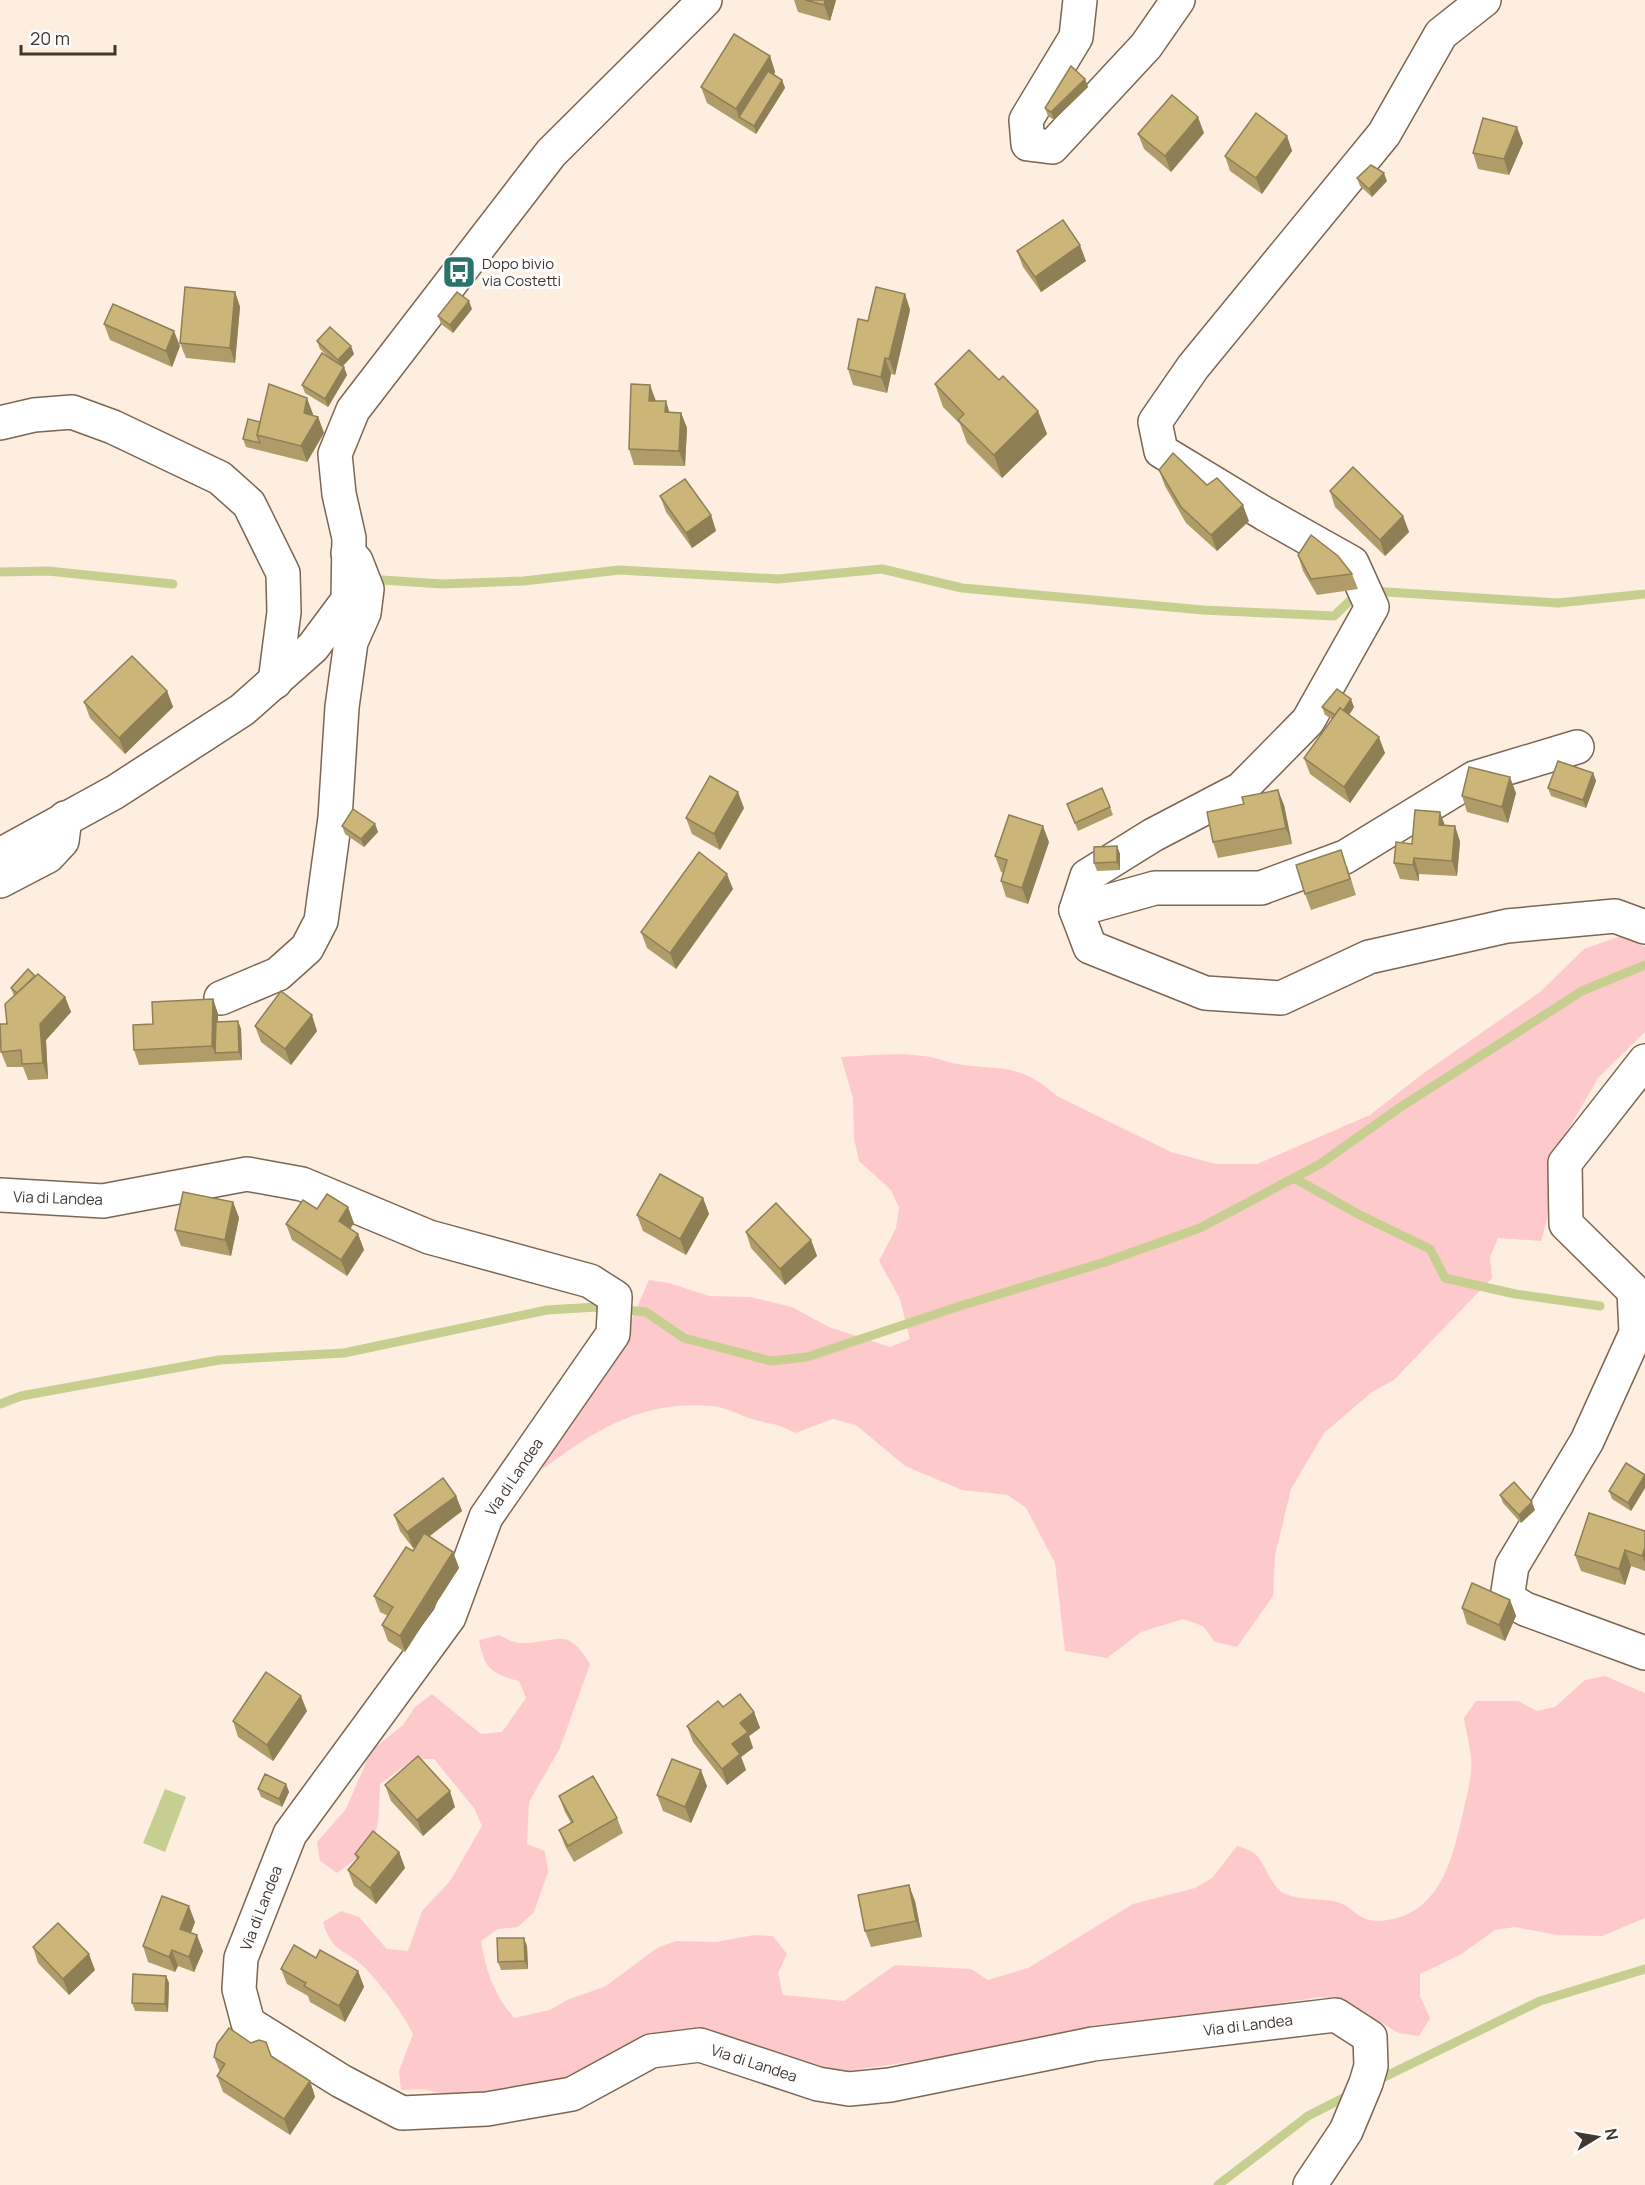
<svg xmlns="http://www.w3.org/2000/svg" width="1645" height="2185" font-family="Manrope,sans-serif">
  <rect width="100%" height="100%" fill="#fdeee0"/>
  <!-- green -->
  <g fill="#fec9ca">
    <path d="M1623 935 1645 947V1032L1598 1078 1554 1154 1547 1220 1541 1241 1498 1238 1490 1257 1492 1278 1394 1380 1372 1392 1324 1433 1291 1489 1275 1555 1273 1596 1237 1647 1215 1642 1203 1626 1183 1619 1141 1632 1107 1658 1065 1651 1055 1563 1026 1508 1008 1495 962 1490 905 1466 856 1425 833 1419 795 1433C775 1422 771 1425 752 1419 739 1415 726 1407 712 1406 643 1400 596 1429 543 1469V1449L593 1392 615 1357 649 1280 669 1283 709 1296 750 1297 792 1307 829 1327 890 1347 910 1339 900 1299 879 1261 896 1228 899 1208 891 1190 859 1161 854 1139 853 1098 841 1057C867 1056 897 1052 924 1056 937 1057 950 1064 964 1065 1007 1070 1022 1065 1057 1096L1171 1152 1216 1164H1257L1370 1115 1421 1075 1540 992 1584 949Z"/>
    <path d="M499 1635C505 1638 514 1643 521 1643 557 1644 566 1624 590 1664L560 1748 529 1802 527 1844 545 1851 548 1872 534 1912 518 1927 498 1929 481 1941C485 1970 495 1996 514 2018L550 2010 567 2000 606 1986 657 1948 676 1941 716 1942 754 1935 773 1936 787 1954 778 1973 783 1995 844 2001 895 1965 971 1969 988 1980 1028 1968 1133 1904 1195 1888 1212 1878 1237 1846C1244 1848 1253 1851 1257 1856 1266 1866 1272 1887 1283 1893 1301 1901 1319 1898 1337 1902 1351 1905 1358 1921 1377 1921 1439 1919 1452 1861 1463 1813 1466 1796 1473 1777 1471 1759 1470 1745 1466 1732 1464 1718L1476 1701H1518L1537 1711 1555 1707 1585 1680 1605 1676 1645 1693V1918L1602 1936 1557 1935 1515 1927 1495 1930 1460 1955 1420 1974V1996L1430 2018 1419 2036 1399 2033 1344 2001 1321 1997C1163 2020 1005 2049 847 2071L826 2068 703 2029H683L641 2038 565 2079 463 2098 422 2089 401 2090 399 2071 413 2034C401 2010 384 1989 366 1969 345 1947 333 1956 323 1922L341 1911 359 1917 387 1949 408 1951 422 1911 450 1881 482 1826 474 1808 434 1759H414L380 1784C378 1835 381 1843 337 1873L320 1861 317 1842 346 1809 371 1751 403 1725 415 1707 432 1694 481 1734 502 1732 526 1698 519 1681C491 1674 484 1668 479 1640Z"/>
  </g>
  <!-- water -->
  <polygon fill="#c6ce90" points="165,1789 186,1797 165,1852 143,1843"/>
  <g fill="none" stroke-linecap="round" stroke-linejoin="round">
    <!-- stream -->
    <g stroke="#c6ce90" stroke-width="9">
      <polyline points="0,572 48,571 173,584"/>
      <polyline points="382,580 442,584 524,581 619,570 778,579 882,569 962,588 1203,610 1334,616 1359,592"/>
      <polyline points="1372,591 1558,603 1645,594"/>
      <polyline points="1294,1178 1358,1214 1430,1249 1445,1278 1515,1294 1600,1306"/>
      <polyline points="0,1404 21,1396 219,1360 344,1353 547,1310 597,1307 646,1312 684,1338 771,1361 807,1357 960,1306 1105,1262 1200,1228 1320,1164 1399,1108 1582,991 1645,965"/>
      <polyline points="1374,2082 1540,2001 1645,1969"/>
      <polyline points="1218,2185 1308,2116 1351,2094"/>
    </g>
    <defs>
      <g id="minor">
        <polyline points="1080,0 1076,37 1026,120 1028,144 1052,147 1146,46 1178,0"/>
        <polyline points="1484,0 1441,34 1384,134 1193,367 1155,422 1161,451 1265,514 1352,563 1372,607 1308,721 1241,789 1153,835 1087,876 1076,910 1090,947 1205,993 1281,998 1369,957 1507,926 1615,916 1645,927"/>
        <polyline points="0,423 34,415 72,412 113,427 220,478 249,504 283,573 284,612 275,682"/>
        <polyline points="0,881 48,856 62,841 65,818"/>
        <polyline points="1076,910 1155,888 1261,888 1345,857 1474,778 1577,747"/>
        <polyline points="221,998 278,974 307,948 321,921 335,818 342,707 351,642 364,613 367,589 356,561 348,553"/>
        <polyline points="1645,1061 1565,1163 1566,1224 1634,1291 1636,1333 1587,1441 1512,1566 1507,1598 1525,1609 1645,1653"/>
        <polyline points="0,1195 103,1201 247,1174 302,1184 429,1237 590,1281 615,1297 613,1334 486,1517 449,1617 290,1834 241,1958 239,1989 248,2023 341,2081 402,2113 487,2109 572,2094 651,2051 700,2045 818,2084 849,2089 890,2085 1093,2044 1336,2015 1370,2037 1371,2066 1366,2083 1346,2131 1310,2185"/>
      </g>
      <polyline id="tertiary" points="0,855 115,792 242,710 313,647 348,600 349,538 339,494 335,454 353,410 551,153 705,0"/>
    </defs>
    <!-- minor casing -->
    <use href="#minor" stroke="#7b6651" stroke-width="36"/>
    <!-- tertiary casing -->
    <use href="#tertiary" stroke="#7b6651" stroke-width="36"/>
    <!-- minor -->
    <use href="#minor" stroke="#fff" stroke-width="33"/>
    <!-- tertiary -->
    <use href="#tertiary" stroke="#fff" stroke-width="33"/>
  </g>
  <!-- wall -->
  <g fill="#af9c68">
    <polygon points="794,0 836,0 830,21 798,12"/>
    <polygon points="770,56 775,72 774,75 782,80 785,88 756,134 707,103 701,87"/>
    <polygon points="1085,79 1088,87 1054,120 1048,116 1045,108"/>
    <polygon points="1204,133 1171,172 1144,149 1138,134"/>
    <polygon points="1287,136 1292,151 1262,194 1230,171 1225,156"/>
    <polygon points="1523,143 1509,175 1478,169 1473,153"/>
    <polygon points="1357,178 1387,181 1372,197 1360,186"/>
    <polygon points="1017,251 1086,261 1041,292 1023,267"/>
    <polygon points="235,292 240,307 235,363 186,358 180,343"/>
    <polygon points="905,294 910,310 895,375 891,374 887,393 853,385 848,369 868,321"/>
    <polygon points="472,309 453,333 441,324 438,316"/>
    <polygon points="104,324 180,346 172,367 110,340"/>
    <polygon points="317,341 354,354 343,366 347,375 328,407 305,393 302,385 329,357 320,349"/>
    <polygon points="999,380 1038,411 1047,434 1002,478 967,443 960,424 943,407 935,384"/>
    <polygon points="656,401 669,412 681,413 687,428 685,466 634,465 629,449"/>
    <polygon points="313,414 313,416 318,417 324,433 307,462 246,447 243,439"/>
    <polygon points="1159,470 1207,485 1249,521 1217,551 1186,523 1165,486"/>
    <polygon points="1330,491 1403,516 1409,532 1385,556 1335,507"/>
    <polygon points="660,496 711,515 716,531 692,548 666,512"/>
    <polygon points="1298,555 1352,574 1358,589 1317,595 1303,571"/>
    <polygon points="167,691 173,707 125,754 90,718 84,702"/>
    <polygon points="1322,707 1354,707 1349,715 1385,753 1350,803 1310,774 1304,758 1332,719 1325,715"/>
    <polygon points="1593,773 1596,781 1586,808 1551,796 1548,788"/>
    <polygon points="1516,793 1508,823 1467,812 1462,796"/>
    <polygon points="1067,804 1110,807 1113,815 1078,831"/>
    <polygon points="1284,805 1292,844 1218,858 1213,842"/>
    <polygon points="744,808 720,850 692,834 686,818"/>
    <polygon points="375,824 378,832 364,847 345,834 342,826"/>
    <polygon points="1445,825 1455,826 1460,842 1457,876 1419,874 1419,881 1400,879 1394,863 1412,844"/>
    <polygon points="1049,842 1028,904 1006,897 1001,881 1003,873 1001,872 995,856"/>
    <polygon points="1117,846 1120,854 1120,870 1097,871 1094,863"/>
    <polygon points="1347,866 1356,895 1311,910 1305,894"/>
    <polygon points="733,889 676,969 647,948 641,932"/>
    <polygon points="35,976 65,997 71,1012 46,1040 48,1079 28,1080 23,1067 7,1067 1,1052 14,996 11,988"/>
    <polygon points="213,999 218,1014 218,1022 238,1021 241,1029 242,1060 139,1065 134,1050"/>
    <polygon points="255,1026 317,1031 291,1065 261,1042"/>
    <polygon points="703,1198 709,1214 686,1255 643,1231 637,1215"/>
    <polygon points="233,1202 239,1218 231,1256 181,1246 175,1230"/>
    <polygon points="317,1209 354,1223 350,1228 358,1234 364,1250 347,1276 292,1240 286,1224"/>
    <polygon points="746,1232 811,1240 817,1256 785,1285 751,1248"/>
    <polygon points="1645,1475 1645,1488 1631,1511 1612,1499 1609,1491"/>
    <polygon points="1500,1495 1535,1510 1521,1523 1503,1503"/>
    <polygon points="456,1496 462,1511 429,1537 453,1552 459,1568 405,1652 388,1641 382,1625 388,1616 380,1612 374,1596 415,1547 413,1548 400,1531 394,1515"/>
    <polygon points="1645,1531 1645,1571 1631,1566 1625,1585 1581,1571 1575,1555"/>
    <polygon points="1510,1600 1516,1616 1505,1641 1467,1624 1462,1608"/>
    <polygon points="723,1707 754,1712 760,1728 749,1736 753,1748 741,1757 746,1770 727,1785 693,1742 687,1726"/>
    <polygon points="307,1711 273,1761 238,1737 233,1721"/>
    <polygon points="286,1784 289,1792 282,1807 261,1797 258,1789"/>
    <polygon points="385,1785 455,1807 423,1836 391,1801"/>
    <polygon points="707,1786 691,1823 663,1811 657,1795"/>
    <polygon points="559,1796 617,1818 623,1833 574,1862 565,1846 559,1830 571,1823 565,1812"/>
    <polygon points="399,1852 405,1868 376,1904 354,1886 348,1870 357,1859 355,1854"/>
    <polygon points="915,1901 922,1937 871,1947 865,1931"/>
    <polygon points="195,1922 191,1933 203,1951 194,1972 178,1966 175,1972 148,1962 143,1946"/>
    <polygon points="527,1946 528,1969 501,1970 498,1962"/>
    <polygon points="33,1947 95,1970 69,1995 38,1963"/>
    <polygon points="316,1958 358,1971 364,1987 345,2022 310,2002 308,1996 287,1984 281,1969"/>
    <polygon points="166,1976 169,1983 168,2012 135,2011 132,2003"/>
    <polygon points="251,2043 310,2081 315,2097 290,2135 223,2092 217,2076 220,2072 214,2057"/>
  </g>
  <!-- shaded-wall -->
  <g fill="#8f7f55">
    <polygon points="825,0 836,0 830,21 824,5"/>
    <polygon points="770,56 775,72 745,120 739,117 736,109"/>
    <polygon points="1085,79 1088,87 1054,120 1051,112"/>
    <polygon points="782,80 785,88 756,134 754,126"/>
    <polygon points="1198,117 1204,133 1171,172 1165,156"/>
    <polygon points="1517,127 1523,143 1509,175 1504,159"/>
    <polygon points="1287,136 1292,151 1262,194 1256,178"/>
    <polygon points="1384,173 1387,181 1372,197 1369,189"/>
    <polygon points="1080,245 1086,261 1041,292 1035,277"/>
    <polygon points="235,292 240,307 235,363 230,348"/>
    <polygon points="905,294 910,310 895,375 889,359"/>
    <polygon points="469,301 472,309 453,333 450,325"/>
    <polygon points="174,331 180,346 172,367 166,351"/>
    <polygon points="351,346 354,354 341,368 338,360"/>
    <polygon points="885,358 891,374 887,393 881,377"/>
    <polygon points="344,367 347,375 328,407 325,399"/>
    <polygon points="650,385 656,401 649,401"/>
    <polygon points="307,398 313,414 310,429 304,413"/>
    <polygon points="666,401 671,417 665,412"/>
    <polygon points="1038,411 1047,434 1002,478 994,455"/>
    <polygon points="681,413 687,428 685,466 679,451"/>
    <polygon points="318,417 324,433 307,462 301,446"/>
    <polygon points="1243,505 1249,521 1217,551 1211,535"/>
    <polygon points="711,515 716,531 692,548 686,533"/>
    <polygon points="1403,516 1409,532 1385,556 1380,540"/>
    <polygon points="167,691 173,707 125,754 119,738"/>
    <polygon points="1351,699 1354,707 1342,726 1339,718"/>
    <polygon points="1379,737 1385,753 1350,803 1344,787"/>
    <polygon points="1593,773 1596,781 1586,808 1583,800"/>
    <polygon points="1510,777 1516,793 1508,823 1502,807"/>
    <polygon points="1278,790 1284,805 1292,844 1286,828"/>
    <polygon points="738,792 744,808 720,850 714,834"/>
    <polygon points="1440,812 1446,828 1439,825"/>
    <polygon points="375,824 378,832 364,847 361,839"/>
    <polygon points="1043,826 1049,842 1028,904 1022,888"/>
    <polygon points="1455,826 1460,842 1457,876 1452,861"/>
    <polygon points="1117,846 1120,854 1120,870 1117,862"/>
    <polygon points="1414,858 1419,874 1419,881 1413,865"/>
    <polygon points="727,874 733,889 676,969 670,953"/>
    <polygon points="65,997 71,1012 46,1040 48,1079 43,1063 40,1024"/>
    <polygon points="213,999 218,1014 218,1053 215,1053 212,1046"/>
    <polygon points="312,1015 317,1031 291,1065 285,1049"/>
    <polygon points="238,1021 241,1029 242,1060 239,1052"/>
    <polygon points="703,1198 709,1214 686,1255 680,1239"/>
    <polygon points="233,1202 239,1218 231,1256 225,1240"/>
    <polygon points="348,1207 354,1223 345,1237 339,1221"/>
    <polygon points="358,1234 364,1250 347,1276 341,1260"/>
    <polygon points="811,1240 817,1256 785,1285 780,1269"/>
    <polygon points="1645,1475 1645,1488 1631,1511 1628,1503"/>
    <polygon points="456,1496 462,1511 413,1548 407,1532"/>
    <polygon points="1532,1502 1535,1510 1521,1523 1519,1515"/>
    <polygon points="1645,1547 1645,1563 1642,1556"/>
    <polygon points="1625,1550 1631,1566 1625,1585 1619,1569"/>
    <polygon points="453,1552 459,1568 405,1652 400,1636"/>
    <polygon points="1510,1600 1516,1616 1505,1641 1499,1625"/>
    <polygon points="301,1696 307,1711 273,1761 267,1745"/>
    <polygon points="754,1712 760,1728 749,1736 753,1748 741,1757 746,1770 727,1785 722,1769 740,1723"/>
    <polygon points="701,1770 707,1786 691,1823 685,1807"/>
    <polygon points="286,1784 289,1792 282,1807 279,1799"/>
    <polygon points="450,1791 455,1807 423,1836 417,1820"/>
    <polygon points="399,1852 405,1868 376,1904 370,1888"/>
    <polygon points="909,1885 915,1901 922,1937 916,1921"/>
    <polygon points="189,1906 195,1922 186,1944 180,1929"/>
    <polygon points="197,1935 203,1951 194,1972 189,1957"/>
    <polygon points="524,1938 527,1946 528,1969 525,1961"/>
    <polygon points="172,1950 178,1966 175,1972 169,1957"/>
    <polygon points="89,1954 95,1970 69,1995 63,1979"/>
    <polygon points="358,1971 364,1987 345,2022 339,2006"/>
    <polygon points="166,1976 169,1983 168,2012 165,2004"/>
    <polygon points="310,2081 315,2097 290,2135 284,2119"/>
  </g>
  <!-- building -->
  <g fill="#ccb579" stroke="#8f7f55" stroke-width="1.5">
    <polygon points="805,0 825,0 824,5"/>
    <polygon points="734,34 770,56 736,109 701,87"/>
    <polygon points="1071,66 1085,79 1051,112 1045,108"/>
    <polygon points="768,71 782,80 754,126 739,117"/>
    <polygon points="1172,95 1198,117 1165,156 1138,134"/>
    <polygon points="1256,113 1287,136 1256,178 1225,156"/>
    <polygon points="1483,118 1517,127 1504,159 1473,153"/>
    <polygon points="1371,165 1384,173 1369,189 1357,178"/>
    <polygon points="1063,220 1080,245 1035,277 1017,251"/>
    <polygon points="185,287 235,292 230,348 180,343"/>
    <polygon points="876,287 905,294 889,359 885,358 881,377 848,369 858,319 868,321"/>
    <polygon points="457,292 469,301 450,325 438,316"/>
    <polygon points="113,304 174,331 166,351 104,324"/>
    <polygon points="330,327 351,346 338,360 317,341"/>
    <polygon points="969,350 999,380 1003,376 1038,411 994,455 958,420 964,414 935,384"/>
    <polygon points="322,353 344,367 325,399 302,385"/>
    <polygon points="269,384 307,398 304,413 318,417 301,446 257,435"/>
    <polygon points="631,384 650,385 649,401 666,401 665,412 681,413 679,451 629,449"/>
    <polygon points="248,419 260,422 257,435 260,443 243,439"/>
    <polygon points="1173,453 1207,485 1217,478 1243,505 1211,535 1181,507 1159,470"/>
    <polygon points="1353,467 1403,516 1380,540 1330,491"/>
    <polygon points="685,479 711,515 686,533 660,496"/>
    <polygon points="1311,535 1338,556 1352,574 1311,579 1298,555"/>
    <polygon points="132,656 167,691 119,738 84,702"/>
    <polygon points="1337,689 1351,699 1343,711 1340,708 1335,715 1322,707"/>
    <polygon points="1340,708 1379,737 1344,787 1304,758"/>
    <polygon points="1558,761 1593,773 1583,800 1548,788"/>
    <polygon points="1469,767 1510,777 1502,807 1462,796"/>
    <polygon points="710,776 738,792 714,834 686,818"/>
    <polygon points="1102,788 1110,807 1075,823 1067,804"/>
    <polygon points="1278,790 1286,828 1213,842 1207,812 1244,804 1242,797"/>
    <polygon points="353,809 375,824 361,839 342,826"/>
    <polygon points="1415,810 1440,812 1439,825 1455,826 1452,861 1414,858 1413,865 1394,863 1396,842 1412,844"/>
    <polygon points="1009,815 1043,826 1022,888 1001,881 1007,860 995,856"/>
    <polygon points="1117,846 1117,862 1094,863 1094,847"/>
    <polygon points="1341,850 1350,879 1305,894 1296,865"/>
    <polygon points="699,852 727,874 670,953 641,932"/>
    <polygon points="28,969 35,976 17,993 11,988"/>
    <polygon points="38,974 65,997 40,1024 43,1063 22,1064 21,1050 1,1052 0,1024 7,1024 5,1004"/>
    <polygon points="281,991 312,1015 285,1049 255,1026"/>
    <polygon points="213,999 212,1046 134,1050 133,1025 153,1024 152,1002"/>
    <polygon points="238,1021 239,1052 215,1053 216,1022"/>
    <polygon points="660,1174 703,1198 680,1239 637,1215"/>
    <polygon points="183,1192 233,1202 225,1240 175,1230"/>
    <polygon points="327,1194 348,1207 339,1221 358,1234 341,1260 286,1224 303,1200 317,1209"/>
    <polygon points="776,1203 811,1240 780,1269 746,1232"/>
    <polygon points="1626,1463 1645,1475 1628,1503 1609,1491"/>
    <polygon points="443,1478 456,1496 407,1532 394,1515"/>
    <polygon points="1514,1482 1532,1502 1519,1515 1500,1495"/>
    <polygon points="1589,1513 1645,1531 1645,1547 1642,1556 1625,1550 1619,1569 1575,1555"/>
    <polygon points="424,1533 453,1552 400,1636 382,1625 393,1607 374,1596 406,1547 413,1551"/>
    <polygon points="1472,1583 1510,1600 1499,1625 1462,1608"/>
    <polygon points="266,1672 301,1696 267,1745 233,1721"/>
    <polygon points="740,1694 754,1712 740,1723 748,1732 732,1744 740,1754 722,1769 687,1726 718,1701 723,1707"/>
    <polygon points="418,1756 450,1791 417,1820 385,1785"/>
    <polygon points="672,1759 701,1770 685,1807 657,1795"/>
    <polygon points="265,1774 286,1784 279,1799 258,1789"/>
    <polygon points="593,1776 617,1818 568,1846 559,1830 573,1822 559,1796"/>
    <polygon points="373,1831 399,1852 370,1888 348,1870 359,1857 355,1854"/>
    <polygon points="909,1885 916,1921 865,1931 858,1895"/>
    <polygon points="162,1896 189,1906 180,1929 197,1935 189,1957 172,1950 169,1957 143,1946"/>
    <polygon points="58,1923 89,1954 63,1979 33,1947"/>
    <polygon points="497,1938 524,1938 525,1961 498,1962"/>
    <polygon points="294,1945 316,1958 320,1950 358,1971 339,2006 304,1986 306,1983 281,1969"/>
    <polygon points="133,1974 166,1976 165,2004 132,2003"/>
    <polygon points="229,2028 251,2043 259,2040 266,2042 271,2056 310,2081 284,2119 217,2076 225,2064 214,2057 217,2044"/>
  </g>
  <!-- icons -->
  <defs>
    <symbol id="bus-square" viewBox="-11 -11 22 22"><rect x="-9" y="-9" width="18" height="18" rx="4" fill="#2a736d" stroke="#fefefe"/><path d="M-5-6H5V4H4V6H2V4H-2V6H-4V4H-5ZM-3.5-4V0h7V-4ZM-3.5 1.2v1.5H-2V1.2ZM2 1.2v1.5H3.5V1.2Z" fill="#fff"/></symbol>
  </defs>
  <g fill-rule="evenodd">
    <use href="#bus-square" x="440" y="253" width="38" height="38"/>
  </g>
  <g text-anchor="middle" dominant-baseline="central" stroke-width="6" stroke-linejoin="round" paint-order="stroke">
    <!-- poi labels -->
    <g font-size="15" fill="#41372e" stroke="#fefefe" text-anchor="start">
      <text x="482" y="263">Dopo bivio<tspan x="482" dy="17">via Costetti</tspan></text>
    </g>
    <!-- street labels -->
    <g font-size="15" fill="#41372e" stroke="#fefefe">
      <text transform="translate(58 1198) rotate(2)">Via di Landea</text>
      <text transform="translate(514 1477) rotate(-56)">Via di Landea</text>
      <text transform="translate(261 1908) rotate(-69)">Via di Landea</text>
      <text transform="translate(1248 2025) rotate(-7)">Via di Landea</text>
      <text transform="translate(754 2063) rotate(18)">Via di Landea</text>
    </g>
  </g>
  <!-- north arrow -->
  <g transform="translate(1597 2137) rotate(79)" stroke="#fefefe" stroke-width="4.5" paint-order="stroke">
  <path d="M0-4.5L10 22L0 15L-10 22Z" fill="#41372e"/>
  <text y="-9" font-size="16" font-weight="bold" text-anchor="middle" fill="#41372e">N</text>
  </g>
  <!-- scale -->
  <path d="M21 45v9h94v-9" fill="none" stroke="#41372e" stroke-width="3"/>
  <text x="30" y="45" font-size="18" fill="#41372e" stroke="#fefefe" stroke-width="4.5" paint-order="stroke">20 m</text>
</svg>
